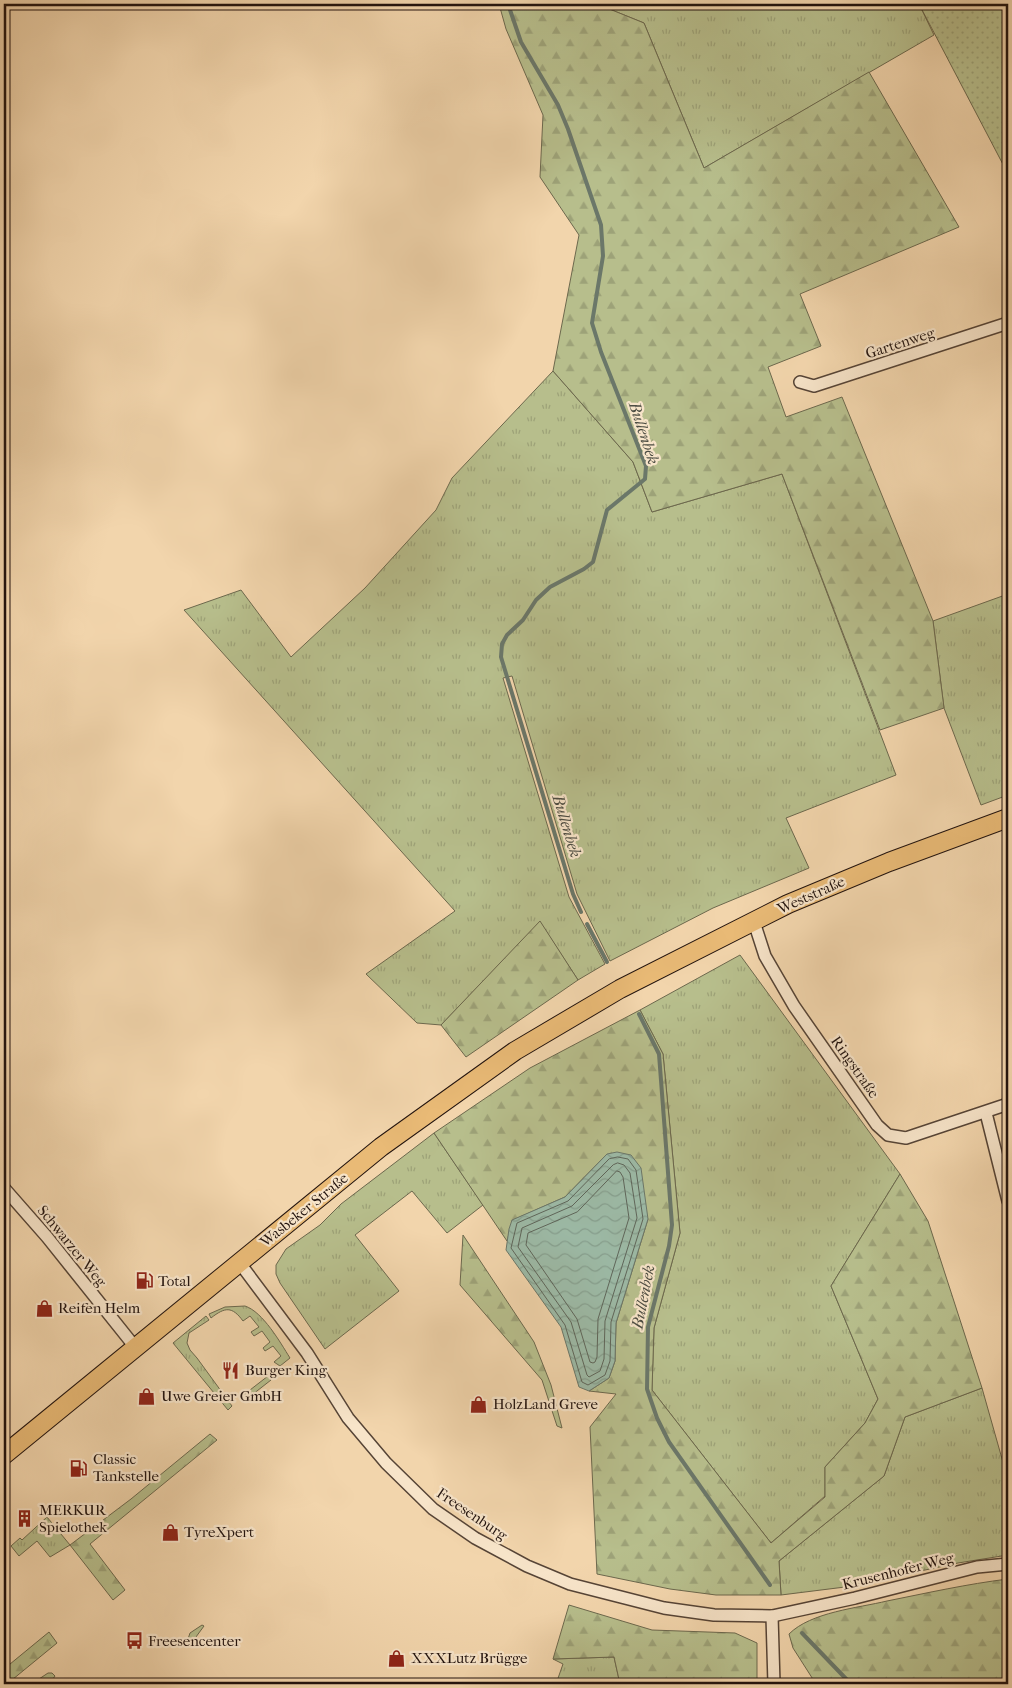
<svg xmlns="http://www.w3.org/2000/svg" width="1012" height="1688" font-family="'IM FELL French Canon',serif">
  <defs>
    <pattern id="grass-tufts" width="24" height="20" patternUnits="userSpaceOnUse" patternTransform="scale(1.25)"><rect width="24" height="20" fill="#b7be8c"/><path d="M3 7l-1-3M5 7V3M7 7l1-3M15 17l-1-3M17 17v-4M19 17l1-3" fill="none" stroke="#9da278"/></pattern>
    <pattern id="forest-firs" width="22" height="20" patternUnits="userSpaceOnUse" patternTransform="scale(1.25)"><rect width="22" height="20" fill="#b7be8c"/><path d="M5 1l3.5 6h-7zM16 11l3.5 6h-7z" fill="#9da278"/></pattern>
    <pattern id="garden-dots" width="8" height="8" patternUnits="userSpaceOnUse" patternTransform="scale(1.25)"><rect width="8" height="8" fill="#b7be8c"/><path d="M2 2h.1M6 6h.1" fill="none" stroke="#9da278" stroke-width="1.8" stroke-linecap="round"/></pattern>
    <pattern id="water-waves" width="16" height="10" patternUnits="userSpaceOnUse" patternTransform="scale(1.25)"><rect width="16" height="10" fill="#9cb9a5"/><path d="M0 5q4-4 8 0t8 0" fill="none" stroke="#869e8d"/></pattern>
  </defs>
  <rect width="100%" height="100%" fill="#f2d5ac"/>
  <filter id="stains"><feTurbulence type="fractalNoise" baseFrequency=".004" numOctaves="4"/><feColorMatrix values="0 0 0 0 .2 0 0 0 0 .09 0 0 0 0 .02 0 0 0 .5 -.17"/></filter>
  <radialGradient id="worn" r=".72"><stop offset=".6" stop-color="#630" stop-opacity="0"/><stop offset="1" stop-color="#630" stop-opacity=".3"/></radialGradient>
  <!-- grass -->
  <g fill="url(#grass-tufts)" stroke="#6c684d">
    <polygon points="597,4 919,4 934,35 704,168 644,23"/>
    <polygon points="553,371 633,462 652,512 782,474 896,775 786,818 809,868 713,908 610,961 577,894 512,676 503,678 569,897 605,964 578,980 540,922 441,1025 417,1023 366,974 455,911 184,610 241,590 291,657 365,588 436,510 452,478"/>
    <polygon points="1008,594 1008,795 981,805 944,708 933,621"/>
    <polygon points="740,955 900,1174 831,1286 878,1399 865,1423 825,1467 825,1496 771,1543 652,1390 654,1328 680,1233 663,1054 640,1010"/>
    <polygon points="434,1133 483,1205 447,1233 412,1191 355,1235 399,1291 325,1349 280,1283 276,1274 276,1265 286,1249 320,1225 341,1204"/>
    <path d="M245 1306C263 1312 280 1342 290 1358L280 1366 274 1362 281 1356 273 1346 265 1351 263 1348 270 1342 262 1331 254 1336 251 1332 259 1327 250 1316 243 1321C232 1306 225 1307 211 1318L209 1314 225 1307Z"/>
    <polygon points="206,1316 209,1320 189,1333 187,1343 190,1350 197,1358 232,1406 228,1410 173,1343"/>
    <polygon points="268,1376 271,1380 248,1398 243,1399 241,1397"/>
    <polygon points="982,1388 1008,1480 1008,1555 958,1563 845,1587 781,1595 779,1561 884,1476 905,1417"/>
    <polygon points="47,1517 70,1545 50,1557 37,1541 19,1556 11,1546 20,1538 22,1540"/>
    <polygon points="202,1625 204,1626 193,1641 188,1639 190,1633"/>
    <polygon points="614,1657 620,1684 556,1684 563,1664 553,1659"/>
    <polygon points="48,1673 52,1673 55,1676 50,1683 46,1681 43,1684 37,1684 39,1679"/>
  </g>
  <!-- forest -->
  <g fill="url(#forest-firs)" stroke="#6c684d">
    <polygon points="499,4 597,4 644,23 704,168 869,72 959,227 800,294 821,346 768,367 786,417 842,397 933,621 944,708 880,730 782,474 652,512 633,462 553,371 579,235 540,177 543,115 506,29"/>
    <polygon points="540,921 578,980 466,1057 441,1025"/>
    <polygon points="640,1010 663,1054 680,1233 654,1328 652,1390 771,1543 825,1497 825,1467 865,1423 878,1399 831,1286 900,1174 928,1221 982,1388 905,1417 884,1476 779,1561 781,1595 716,1595 670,1589 597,1574 590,1427 616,1394 589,1391 609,1378 615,1361 616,1323 648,1219 607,1154 565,1197 513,1220 507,1241 434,1133 530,1068"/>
    <polygon points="463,1235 534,1342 551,1385 562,1428 557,1426 542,1380 460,1285"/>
    <polygon points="210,1434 217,1440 90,1544 125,1590 113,1600 70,1545 131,1499"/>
    <path d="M1008 1579V1684H816L793 1648 789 1634C811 1612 858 1608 887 1601 927 1593 967 1584 1008 1579Z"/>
    <polygon points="569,1605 652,1630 735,1633 757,1643 757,1684 620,1684 614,1657 553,1659"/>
    <polygon points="49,1632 57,1643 7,1684 4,1684 4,1669"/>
  </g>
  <!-- garden -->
  <polygon fill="url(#garden-dots)" stroke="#6c684d" points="919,4 1008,4 1008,174"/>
  <!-- water -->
  <polygon fill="url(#water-waves)" stroke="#6b7769" points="617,1152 631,1155 641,1168 648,1219 616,1323 615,1361 609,1378 589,1391 579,1387 561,1327 506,1250 509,1229 512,1220 565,1197 607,1154"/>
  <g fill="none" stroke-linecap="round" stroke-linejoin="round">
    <!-- shore -->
    <g stroke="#5f665a" stroke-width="1">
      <polygon points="618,1157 628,1159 636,1170 643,1219 611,1322 610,1361 605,1375 588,1385 582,1382 565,1325 511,1248 517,1223 568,1201 609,1159"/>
      <polygon points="618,1163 624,1165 630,1173 637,1218 605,1321 604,1359 600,1371 589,1377 587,1375 571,1322 518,1247 522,1228 572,1206 613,1165"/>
      <polygon points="617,1171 620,1172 623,1177 629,1218 598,1319 597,1357 595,1362 593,1363 590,1362 577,1319 526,1245 528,1233 577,1212"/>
    </g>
    <!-- stream -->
    <g stroke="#6b7769" stroke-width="4">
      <polyline points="508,4 521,42 558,105 568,129 601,225 603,256 592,323 601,352 646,466 645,479 607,510 593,562 584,569 550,587 536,600 523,620 507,635 502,644 501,657 573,894 581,912"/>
      <polyline points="587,924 607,962"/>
      <polyline points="639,1014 659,1054 672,1225 669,1246 648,1327 647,1389 657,1418 669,1442 770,1585"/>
      <polyline points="802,1633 851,1684"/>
    </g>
    <defs>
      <g id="minor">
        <polyline points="800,382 814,386 1008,323"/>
        <polyline points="754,922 765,956 794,1006 877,1125 888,1135 906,1138 1008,1104"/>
        <polyline points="986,1113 1008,1201"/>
        <polyline points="4,1188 47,1237 135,1347"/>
        <polyline points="239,1262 307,1353 348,1418 386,1463 433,1509 475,1538 527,1566 570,1584 664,1608 714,1615 772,1616 855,1598 977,1567 1008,1564"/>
        <polyline points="772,1616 774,1684"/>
      </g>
      <polyline id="primary" points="4,1455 381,1147 515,1051 620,989 788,904 889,862 1008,818"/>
    </defs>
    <!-- minor casing -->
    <use href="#minor" stroke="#564436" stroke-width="14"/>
    <!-- primary casing -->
    <use href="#primary" stroke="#22130e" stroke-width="20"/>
    <!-- minor -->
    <use href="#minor" stroke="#f7e4c9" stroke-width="11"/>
    <!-- primary -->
    <use href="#primary" stroke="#e9ba76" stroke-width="18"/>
  </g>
  <!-- icons -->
  <defs>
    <symbol id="fuel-bare" viewBox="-9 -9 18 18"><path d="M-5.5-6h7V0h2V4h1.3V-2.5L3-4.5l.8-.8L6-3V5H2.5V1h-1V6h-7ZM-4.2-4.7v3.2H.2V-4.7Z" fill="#8f2418" stroke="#f7e4c9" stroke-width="2.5" paint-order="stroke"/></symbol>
    <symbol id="shop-bare" viewBox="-9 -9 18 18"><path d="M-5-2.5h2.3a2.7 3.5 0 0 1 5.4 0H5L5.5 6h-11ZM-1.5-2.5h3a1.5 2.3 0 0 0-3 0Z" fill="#8f2418" stroke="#f7e4c9" stroke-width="2.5" paint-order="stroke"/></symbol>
    <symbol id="restaurant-bare" viewBox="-9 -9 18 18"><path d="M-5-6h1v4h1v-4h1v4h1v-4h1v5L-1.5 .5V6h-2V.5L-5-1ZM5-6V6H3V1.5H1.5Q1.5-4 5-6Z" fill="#8f2418" stroke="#f7e4c9" stroke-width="2.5" paint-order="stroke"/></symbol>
    <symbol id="building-bare" viewBox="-9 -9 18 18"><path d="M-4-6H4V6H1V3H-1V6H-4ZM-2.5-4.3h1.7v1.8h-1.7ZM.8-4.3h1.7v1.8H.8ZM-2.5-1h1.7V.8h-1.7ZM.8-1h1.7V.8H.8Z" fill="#8f2418" stroke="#f7e4c9" stroke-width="2.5" paint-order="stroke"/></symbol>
    <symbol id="bus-bare" viewBox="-9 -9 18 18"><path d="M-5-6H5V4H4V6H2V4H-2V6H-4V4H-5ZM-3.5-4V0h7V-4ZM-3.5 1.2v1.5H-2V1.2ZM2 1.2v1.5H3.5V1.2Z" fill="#8f2418" stroke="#f7e4c9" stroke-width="2.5" paint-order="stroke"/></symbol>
  </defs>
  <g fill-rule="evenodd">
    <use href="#fuel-bare" x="132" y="1268" width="25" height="25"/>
    <use href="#shop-bare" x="32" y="1296" width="25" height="25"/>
    <use href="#restaurant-bare" x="218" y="1358" width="25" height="25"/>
    <use href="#shop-bare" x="134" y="1384" width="25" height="25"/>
    <use href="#shop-bare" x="466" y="1392" width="25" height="25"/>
    <use href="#fuel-bare" x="66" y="1456" width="25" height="25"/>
    <use href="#building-bare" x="12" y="1506" width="25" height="25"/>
    <use href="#shop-bare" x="158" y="1520" width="25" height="25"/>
    <use href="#bus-bare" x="122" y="1628" width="25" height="25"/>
    <use href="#shop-bare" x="384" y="1646" width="25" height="25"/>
  </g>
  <g text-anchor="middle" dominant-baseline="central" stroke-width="4.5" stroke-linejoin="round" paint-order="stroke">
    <!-- street labels -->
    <g font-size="15" fill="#22130e" stroke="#f7e4c9">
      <text transform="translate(900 343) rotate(-18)">Gartenweg</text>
      <text transform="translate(811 895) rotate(-24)">Weststraße</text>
      <text transform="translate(855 1067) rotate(55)">Ringstraße</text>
      <text transform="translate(304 1210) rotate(-39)">Wasbeker Straße</text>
      <text transform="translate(72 1246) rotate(51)">Schwarzer Weg</text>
      <text transform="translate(472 1514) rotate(34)">Freesenburg</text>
      <text transform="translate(898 1571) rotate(-14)">Krusenhofer Weg</text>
    </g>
    <!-- poi labels -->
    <g font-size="15" fill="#22130e" stroke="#f7e4c9" text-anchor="start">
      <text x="158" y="1281">Total</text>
      <text x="58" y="1308">Reifen Helm</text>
      <text x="245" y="1370">Burger King</text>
      <text x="161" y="1396">Uwe Greier GmbH</text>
      <text x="493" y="1404">HolzLand Greve</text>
      <text x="93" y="1459">Classic<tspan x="93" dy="17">Tankstelle</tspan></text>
      <text x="39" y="1510">MERKUR<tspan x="39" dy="17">Spielothek</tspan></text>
      <text x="184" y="1532">TyreXpert</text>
      <text x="148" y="1641">Freesencenter</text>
      <text x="411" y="1658">XXXLutz Brügge</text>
    </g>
    <!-- water labels -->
    <g font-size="16" font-style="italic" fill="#4d4d43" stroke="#f7e4c9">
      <text transform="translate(644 433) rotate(72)">Bullenbek</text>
      <text transform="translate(567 826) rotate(73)">Bullenbek</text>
      <text transform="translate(643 1297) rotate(-79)">Bullenbek</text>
    </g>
  </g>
  <!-- margin -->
  <rect width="1012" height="1688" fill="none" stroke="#f2d5ac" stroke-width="20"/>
  <rect x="5" y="5" width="1002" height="1678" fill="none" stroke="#22130e" stroke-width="2.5"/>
  <rect x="10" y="10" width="992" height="1668" fill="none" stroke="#22130e"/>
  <rect width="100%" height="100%" filter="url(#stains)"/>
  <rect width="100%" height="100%" fill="url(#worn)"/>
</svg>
